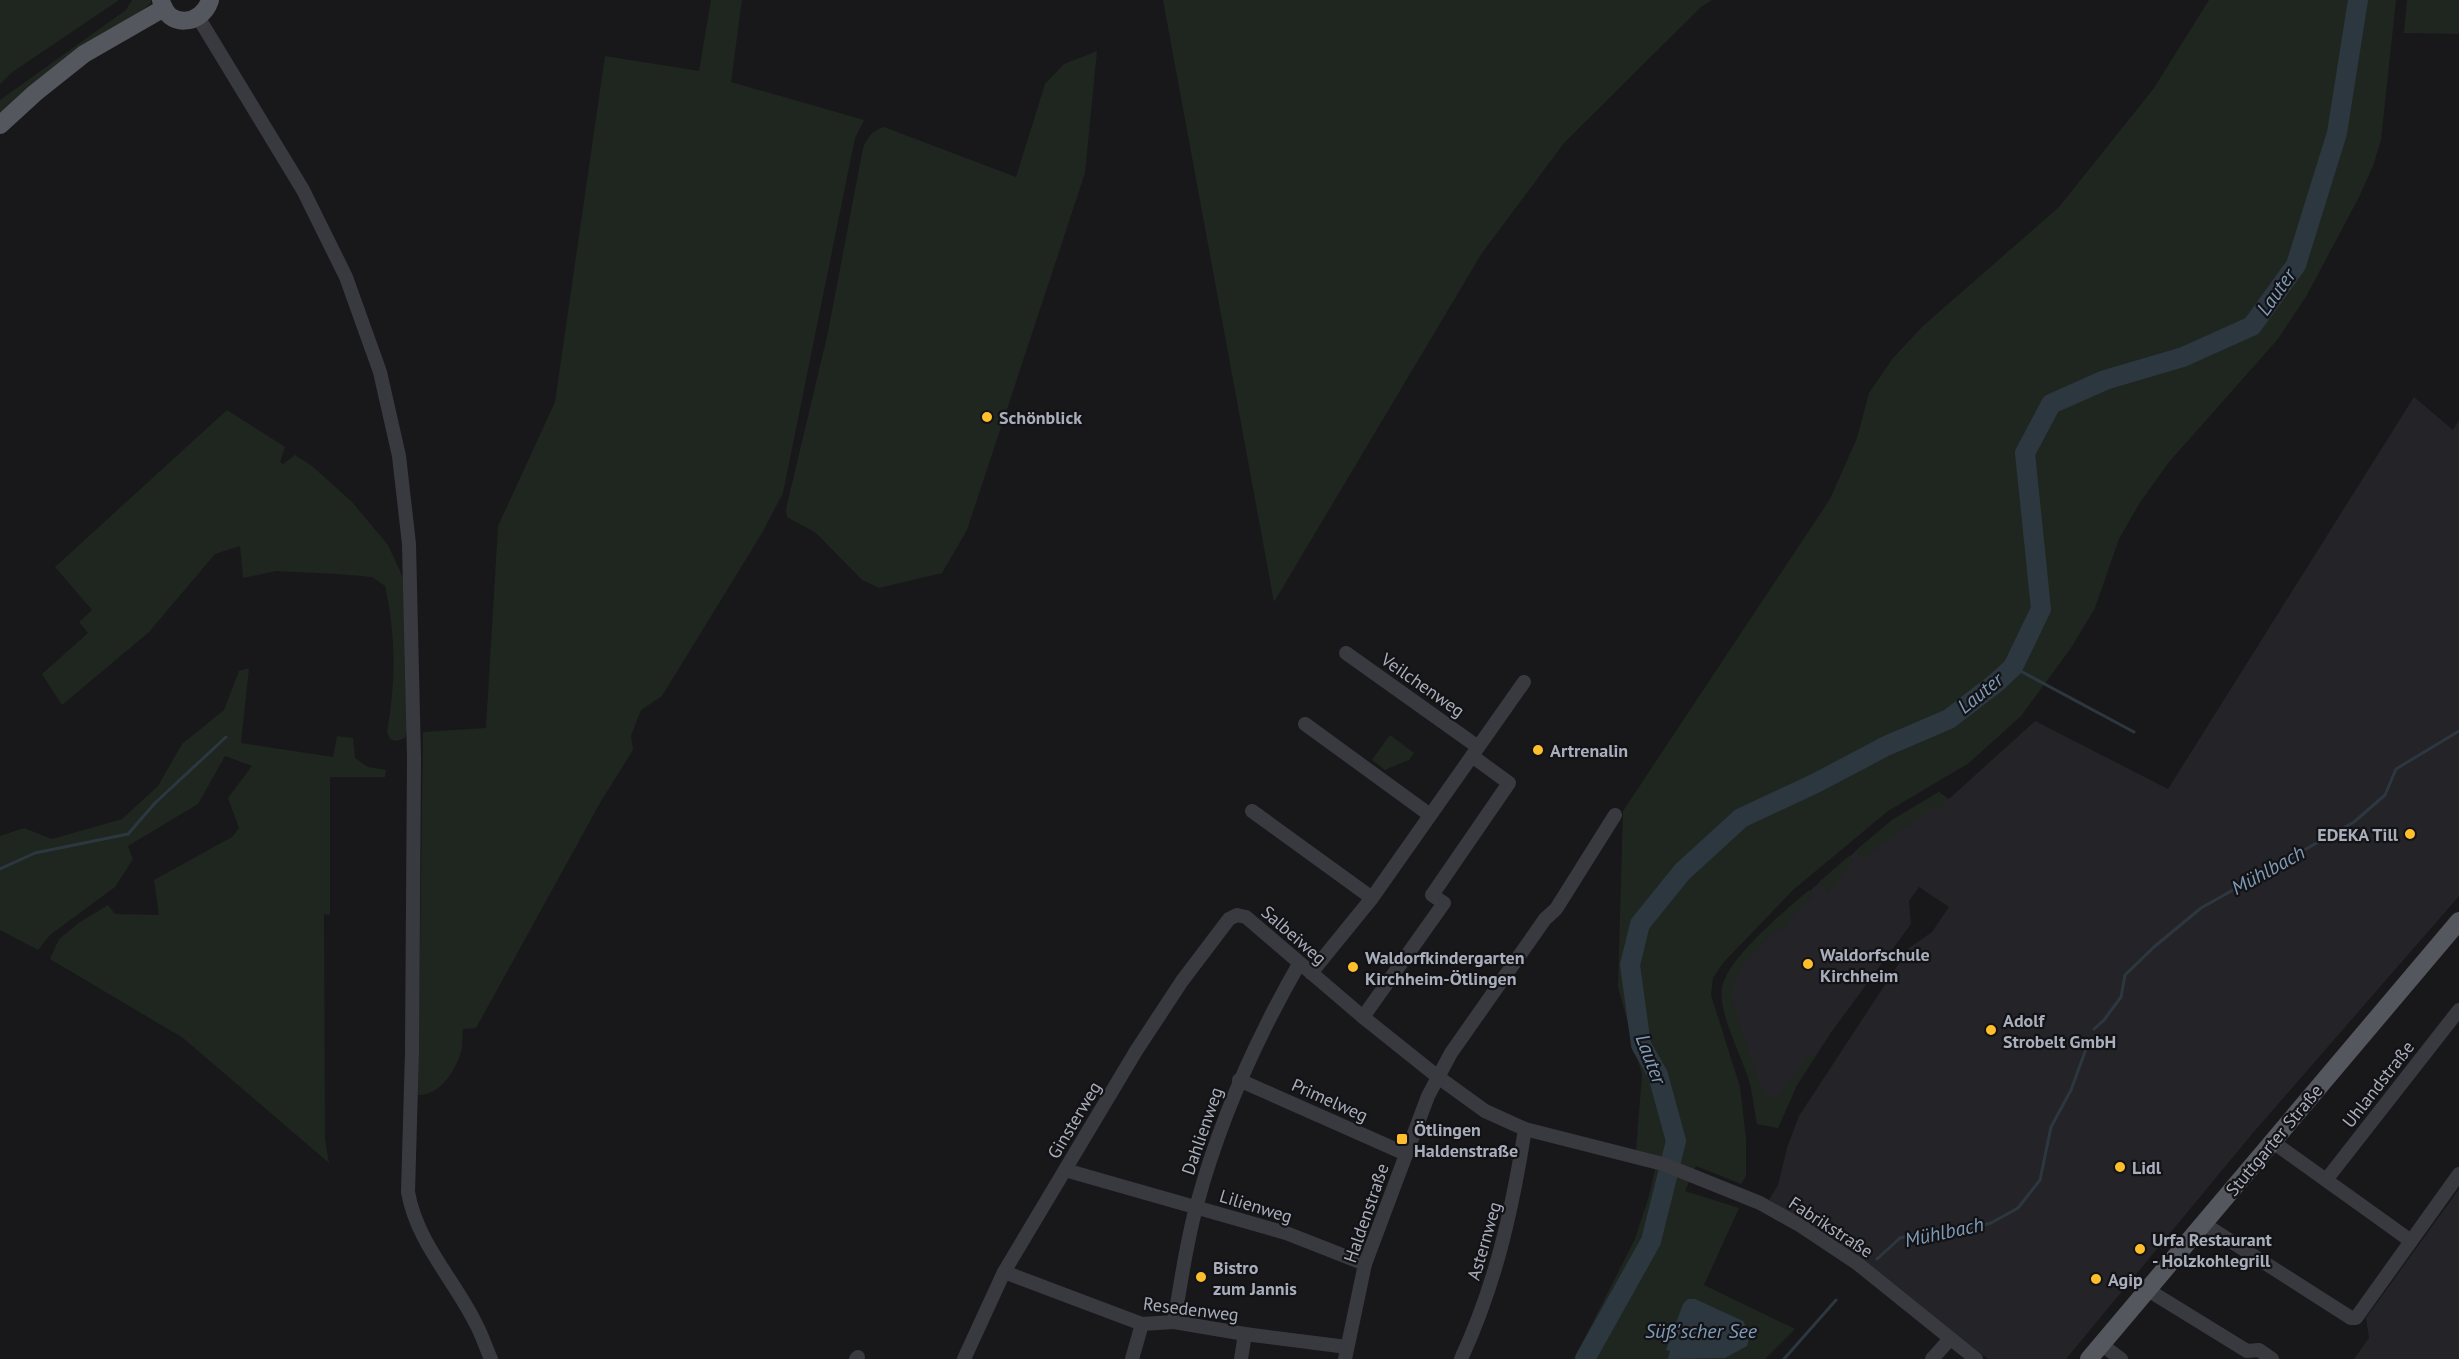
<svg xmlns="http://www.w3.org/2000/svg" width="2459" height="1359" font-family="'PT Sans',sans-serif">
  <rect width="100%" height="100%" fill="#18181b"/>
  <!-- built -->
  <g fill="#242428">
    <polygon points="2414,397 2453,430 2459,420 2459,896 2252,1134 2066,1359 1988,1359 1830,1236 1769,1200 1778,1185 1787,1148 1799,1116 1909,948 1932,932 1949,907 1919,887 1909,901 1911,924 1832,1031 1797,1085 1778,1128 1757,1124 1750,1082 1723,1006 1722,987 1728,972 1738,958 1768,927 1892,820 1939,792 1949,799 2035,721 2168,789"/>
    <polygon points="2459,1189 2459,1359 2354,1359 2369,1338 2366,1318"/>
  </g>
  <!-- green -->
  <g fill="#1e261f">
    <polygon points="0,0 119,0 11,73 0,84"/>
    <polygon points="132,0 152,0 149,5 32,88 0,118 0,100 126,10"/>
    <path d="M711 0H742L731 82 864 120 855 138 783 493 762 533 662 696 641 710 631 736 633 750 600 803 476 1028 463 1029C462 1038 463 1050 459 1058 452 1075 438 1096 418 1095L423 732 486 728 498 526 555 402 605 56 699 71Z"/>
    <polygon points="1163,0 1712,0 1701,7 1564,143 1482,253 1274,602"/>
    <polygon points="2209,0 2396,0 2381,140 2373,166 2359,197 2307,295 2278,339 2169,462 2139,504 2119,539 2095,608 2071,648 2021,716 1969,763 1888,811 1793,890 1723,963 1713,978 1711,995 1740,1087 1746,1138 1746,1176 1741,1184 1696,1166 1685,1191 1739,1208 1704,1285 1795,1329 1765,1359 1574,1359 1635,1239 1649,1196 1658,1156 1636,1150 1642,1075 1618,987 1623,811 1830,499 1857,438 1869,393 1893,358 1923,326 2059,207 2154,88"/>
    <polygon points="2407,0 2459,0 2459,34 2404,33"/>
    <path d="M1097 51 1085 173 967 530 942 573 879 588 862 580 816 533 787 517 786 509 828 332 863 148C868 136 872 131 884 127L1016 177 1045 84 1064 64Z"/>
    <path d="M227 410 285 447 280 462 283 464 295 455 312 466 352 502 388 545 405 582 408 724 405 738 396 741 390 739 387 732C396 682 396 635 385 586L372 577 337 574 276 571 243 578 240 546 215 554 149 632 62 705 42 674 88 633 79 622 92 610 55 567Z"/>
    <polygon points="249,668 241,743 333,757 337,736 353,738 355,758 368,767 386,770 385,777 330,777 330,915 324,914 325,1139 329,1163 183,1038 50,959 59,939 80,922 108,905 115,914 159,915 154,880 232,837 239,828 228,798 252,766 225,756 198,804 128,846 133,859 115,887 50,935 38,950 0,930 0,836 24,828 52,839 122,819 158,786 182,744 224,710 239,671"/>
    <polygon points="1390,735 1414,753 1409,760 1385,770 1372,760"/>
    <polygon points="1939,792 1948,799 1942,809 1932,808 1862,859 1855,851 1892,820"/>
    <polygon points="1849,856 1853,861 1828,893 1819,882"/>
    <path d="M1809 890 1814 896 1796 911 1784 928 1772 933 1747 960 1737 976 1731 995 1758 1078 1766 1094 1778 1097 1810 1054 1815 1057 1797 1085 1778 1128 1757 1124C1756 1111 1754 1097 1750 1084 1743 1058 1718 1014 1722 988 1726 959 1787 909 1809 890Z"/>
  </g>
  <!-- water -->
  <polygon fill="#2d3740" points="1688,1299 1695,1299 1743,1321 1750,1334 1747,1346 1725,1358 1668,1359 1670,1351 1666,1350 1683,1304"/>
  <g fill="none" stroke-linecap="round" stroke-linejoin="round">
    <!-- stream -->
    <g stroke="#2d3740" stroke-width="3">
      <polyline points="2013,667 2134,732"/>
      <polyline points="0,869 35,853 128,834 155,803 226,737"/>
      <polyline points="2094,1029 2104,1020 2121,997 2125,975 2154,947 2201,908 2354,822 2385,795 2396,769 2459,731"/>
      <polyline points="1877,1259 1900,1238 1913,1235 1939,1237 1991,1223 2018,1208 2040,1180 2051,1127 2071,1090 2086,1049"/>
      <polyline points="1784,1359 1836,1300"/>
    </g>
    <!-- river -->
    <polyline stroke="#2d3740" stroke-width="20" points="1585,1359 1651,1241 1676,1141 1658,1075 1641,1045 1630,965 1640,924 1682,872 1741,818 1816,783 1886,746 1949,719 1997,682 2013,667 2041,609 2025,453 2051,404 2105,380 2183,357 2252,326 2296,265 2337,133 2358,0"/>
    <!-- minor -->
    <g stroke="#393a40" stroke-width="14">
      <path d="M198 17 303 190 346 277 380 372 399 456 409 544 414 758 412 1052 408 1192C417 1243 454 1279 476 1324 482 1335 486 1348 491 1359"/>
      <polyline points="1346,653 1478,747"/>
      <polyline points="1305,724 1430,815"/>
      <polyline points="1252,811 1372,898 1311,973"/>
      <polyline points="1372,898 1524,682"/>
      <polyline points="1363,1017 1444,903 1432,895 1509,783 1472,756"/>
      <polyline points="1239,1080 1406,1154"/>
      <polyline points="2273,1142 2411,1241"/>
      <polyline points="1065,1170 1286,1233 1365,1264"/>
      <polyline points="2326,1180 2459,1010"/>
      <polyline points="2204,1224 2351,1318 2356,1318 2459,1174"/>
      <polyline points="1004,1272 1142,1324 1174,1322 1245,1334 1347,1347"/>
      <polyline points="2148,1290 2247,1351 2259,1350 2272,1359"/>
      <path d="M1174 1322C1181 1283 1186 1243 1197 1204 1220 1119 1255 1041 1299 964"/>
      <polyline points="2101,1344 2121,1359"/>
      <polyline points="856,1359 858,1357"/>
      <polyline points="964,1359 1004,1272 1136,1051 1182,981 1229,919 1237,915 1246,917 1363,1017 1438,1077 1485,1111 1525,1129 1663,1164 1760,1203 1801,1226 1858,1264 1976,1359"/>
      <polyline points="1132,1359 1142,1324"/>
      <polyline points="1241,1359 1245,1334"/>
      <polyline points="1345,1359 1365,1264 1428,1096 1451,1053 1545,919 1556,909 1615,815"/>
      <path d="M1461 1359C1496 1283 1512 1211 1525 1129"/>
      <polyline points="1932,1359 1950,1339"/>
    </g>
    <!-- major -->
    <g stroke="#55575f" stroke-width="18">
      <path d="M161 0C167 29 202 26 210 0"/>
      <polyline points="0,125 35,93 84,54 164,8"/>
      <polyline points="2089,1359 2459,921"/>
    </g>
  </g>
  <!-- markers -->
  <g fill="#ffbf2c" stroke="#131316" stroke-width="2">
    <circle cx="987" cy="417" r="6"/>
    <circle cx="1538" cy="750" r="6"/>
    <circle cx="2410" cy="834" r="6"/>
    <circle cx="1808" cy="964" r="6"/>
    <circle cx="1353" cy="967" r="6"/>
    <circle cx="1991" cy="1030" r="6"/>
    <rect x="1396" y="1133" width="12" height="12" rx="3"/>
    <circle cx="2120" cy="1167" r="6"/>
    <circle cx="2140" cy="1249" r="6"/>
    <circle cx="1201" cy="1277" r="6"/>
    <circle cx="2096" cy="1279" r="6"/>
  </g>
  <g text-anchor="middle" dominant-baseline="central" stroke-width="4.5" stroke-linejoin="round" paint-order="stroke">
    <!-- poi labels -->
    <g font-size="18" font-weight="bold" fill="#a9aebc" stroke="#131316" text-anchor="start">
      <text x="999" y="417">Schönblick</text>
      <text x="1550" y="750">Artrenalin</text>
      <text x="2398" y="834" text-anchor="end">EDEKA Till</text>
      <text x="1820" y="954">Waldorfschule<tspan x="1820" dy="21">Kirchheim</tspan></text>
      <text x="1365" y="957">Waldorfkindergarten<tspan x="1365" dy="21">Kirchheim-Ötlingen</tspan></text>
      <text x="2003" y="1020">Adolf<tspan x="2003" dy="21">Strobelt GmbH</tspan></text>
      <text x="1414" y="1129">Ötlingen<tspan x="1414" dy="21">Haldenstraße</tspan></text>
      <text x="2132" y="1167">Lidl</text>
      <text x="2152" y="1239">Urfa Restaurant<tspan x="2152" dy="21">- Holzkohlegrill</tspan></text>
      <text x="1213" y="1267">Bistro<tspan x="1213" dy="21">zum Jannis</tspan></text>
      <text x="2108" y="1279">Agip</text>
    </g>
    <!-- street labels -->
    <g font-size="18" fill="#a9aebc" stroke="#131316">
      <text transform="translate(1423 685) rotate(35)">Veilchenweg</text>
      <text transform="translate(1294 935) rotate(41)">Salbeiweg</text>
      <text transform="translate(2378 1084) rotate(-52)">Uhlandstraße</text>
      <text transform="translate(1330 1100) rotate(24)">Primelweg</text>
      <text transform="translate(1074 1120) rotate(-59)">Ginsterweg</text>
      <text transform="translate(1202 1131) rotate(-71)">Dahlienweg</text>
      <text transform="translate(2274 1140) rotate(-50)">Stuttgarter Straße</text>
      <text transform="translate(1256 1206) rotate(17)">Lilienweg</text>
      <text transform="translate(1366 1213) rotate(-71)">Haldenstraße</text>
      <text transform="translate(1831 1227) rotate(33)">Fabrikstraße</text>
      <text transform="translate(1484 1241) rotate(-74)">Asternweg</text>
      <text transform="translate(1191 1309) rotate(7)">Resedenweg</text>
    </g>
    <!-- water labels -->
    <g font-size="20" font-style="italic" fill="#7e9bb9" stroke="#131316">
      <text transform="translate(2276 292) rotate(-55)">Lauter</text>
      <text transform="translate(1980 693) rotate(-39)">Lauter</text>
      <text transform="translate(2268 870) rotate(-29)">Mühlbach</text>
      <text transform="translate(1651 1059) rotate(69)">Lauter</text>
      <text transform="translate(1944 1232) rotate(-12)">Mühlbach</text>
      <text x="1701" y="1331">Süß'scher See</text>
    </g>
  </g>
</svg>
